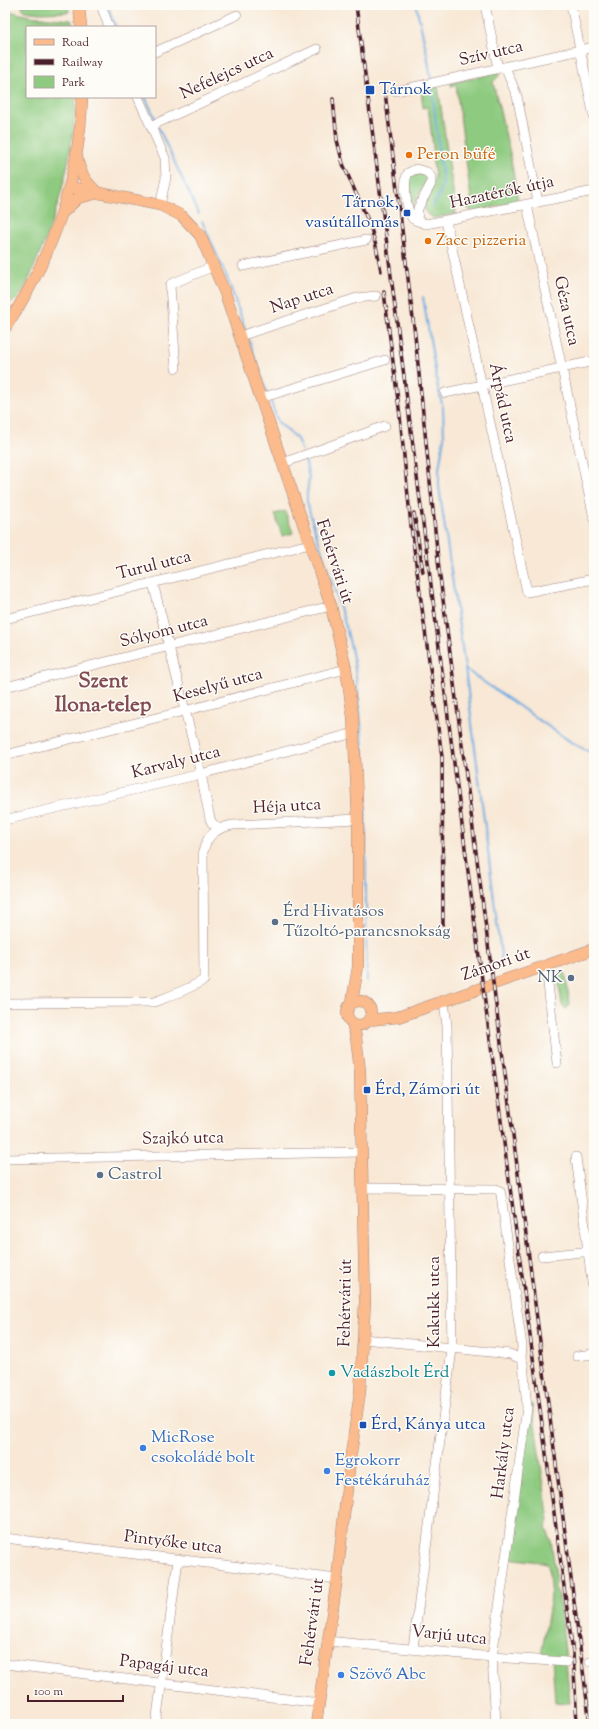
<svg xmlns="http://www.w3.org/2000/svg" width="599" height="1729" font-family="'Sorts Mill Goudy',serif">
  <rect width="100%" height="100%" fill="#fdfcf7"/>
  <filter id="ink" filterUnits="userSpaceOnUse"><feTurbulence type="fractalNoise" baseFrequency=".025" numOctaves="2"/><feDisplacementMap in="SourceGraphic" scale="8" xChannelSelector="R" yChannelSelector="G"/><feConvolveMatrix kernelMatrix="1 2 1 2 8 2 1 2 1" color-interpolation-filters="sRGB"/></filter>
  <filter id="wash" filterUnits="userSpaceOnUse"><feTurbulence type="fractalNoise" baseFrequency=".012" numOctaves="4" result="noise"/><feDisplacementMap in="SourceGraphic" scale="16" xChannelSelector="R" yChannelSelector="G"/><feGaussianBlur stdDeviation="0.9" result="paint"/><feColorMatrix in="noise" values="0 0 0 0 0 0 0 0 0 0 0 0 0 0 0 0 0 1.4 0 .05"/><feComposite in="paint" operator="in"/></filter>
  <g filter="url(#wash)">
    <rect width="100%" height="100%" fill="#f8e8d5"/>
    <!-- green -->
    <g fill="#8eca80" stroke="#6c7456">
      <polygon points="21,5 68,5 69,12 40,13 24,11"/>
      <path d="M5 10 29 16 71 20 74 27H27V97H76C73 155 60 209 36 262 32 272 25 291 18 298 15 301 9 303 5 306Z"/>
      <polygon points="499,72 499,76 493,82 510,153 518,201 474,212 469,210 467,207 472,206 456,85 451,86 451,83"/>
      <polygon points="438,86 456,212 455,214 434,218 427,214 424,207 435,177 432,156 434,155 428,107 423,108 421,89"/>
      <polygon points="412,173 422,174 425,177 426,182 411,209 409,177"/>
      <polygon points="285,511 293,533 282,536 275,514"/>
      <polygon points="565,971 570,1005 566,1009 562,1005 557,973"/>
      <polygon points="532,1404 549,1521 546,1528 551,1540 556,1576 555,1587 559,1596 562,1621 570,1703 568,1703 555,1702 552,1657 541,1656 551,1597 548,1563 508,1558"/>
    </g>
    <g fill="none" stroke-linecap="round" stroke-linejoin="round">
      <!-- stream -->
      <g stroke="#70ace1" stroke-width="2">
        <polyline points="416,5 427,54 431,79"/>
        <polyline points="108,6 116,27"/>
        <polyline points="432,89 443,183 440,193 433,207"/>
        <polyline points="145,97 156,120"/>
        <polyline points="158,127 199,214"/>
        <polyline points="202,221 228,280 246,331"/>
        <polyline points="423,297 438,388 443,408 444,438 439,469 439,487 465,668 502,963"/>
        <polyline points="248,337 267,393"/>
        <polyline points="270,400 278,422 297,439 302,452"/>
        <path d="M305 459 309 478 307 494V502C322 560 348 616 356 676 370 777 364 879 367 981"/>
        <polyline points="465,669 571,742 594,754"/>
      </g>
    </g>
  </g>
  <g filter="url(#ink)">
    <g fill="none" stroke-linecap="round" stroke-linejoin="round">
      <defs>
        <g id="minor">
          <polyline points="101,5 109,27"/>
          <polyline points="485,5 498,68"/>
          <polyline points="571,5 594,117"/>
          <polyline points="155,52 237,15"/>
          <polyline points="505,67 517,96 538,202"/>
          <polyline points="396,91 594,47"/>
          <polyline points="138,97 165,158 166,178 160,205"/>
          <polyline points="151,126 317,49"/>
          <polyline points="527,205 594,518"/>
          <path d="M417 221 418 208 431 184V177L427 172 416 169 408 173C403 182 406 211 413 219L426 224 594 191"/>
          <polyline points="446,221 527,592 594,579"/>
          <polyline points="243,266 366,240"/>
          <polyline points="240,336 357,298 376,296"/>
          <polyline points="176,368 170,286 171,284 214,266"/>
          <polyline points="445,393 594,361"/>
          <polyline points="261,398 385,360"/>
          <polyline points="283,463 385,426"/>
          <polyline points="153,583 201,774 210,819 212,823 219,829"/>
          <polyline points="5,619 310,544"/>
          <polyline points="5,687 331,606"/>
          <polyline points="5,755 184,711 346,669"/>
          <polyline points="5,820 201,774 354,733"/>
          <polyline points="546,966 557,1063"/>
          <path d="M5 1003 154 1002C171 996 188 989 204 980L203 852C207 835 216 828 233 825L358 819"/>
          <polyline points="576,1157 594,1298"/>
          <polyline points="5,1159 362,1152"/>
          <polyline points="362,1188 496,1189 500,1191 501,1195 522,1346 521,1359 523,1363 527,1408 492,1657 496,1724"/>
          <polyline points="542,1256 593,1251"/>
          <polyline points="363,1339 510,1354 521,1359"/>
          <polyline points="577,1356 594,1354"/>
          <polyline points="5,1538 337,1579"/>
          <polyline points="327,1641 492,1657 567,1662"/>
          <polyline points="413,1648 452,1349 447,1026 444,1001"/>
          <polyline points="590,1662 594,1662"/>
          <polyline points="5,1664 319,1703"/>
          <polyline points="156,1724 178,1560"/>
        </g>
        <g id="major">
          <polyline points="79,5 81,27"/>
          <path d="M77 157C80 173 85 182 98 193"/>
          <polyline points="69,187 160,205 182,216 200,235 225,293 310,544 331,606 346,669 353,717 358,819 358,967 352,1002"/>
          <polyline points="62,213 78,198 94,194"/>
          <path d="M5 328C51 260 80 180 82 97"/>
          <circle cx="359" cy="1013" r="12"/>
          <polyline points="369,1020 398,1017 594,949"/>
          <polyline points="316,1724 337,1579 350,1461 360,1392 365,1302 360,1071 356,1037 352,1023"/>
        </g>
      </defs>
      <!-- minor casing -->
      <use href="#minor" stroke="#a18480" stroke-width="10"/>
      <!-- major casing -->
      <use href="#major" stroke="#a18480" stroke-width="12"/>
      <!-- minor -->
      <use href="#minor" stroke="#fff" stroke-width="9"/>
      <!-- major -->
      <use href="#major" stroke="#fbbb8c" stroke-width="11"/>
      <defs>
        <g id="rail">
          <polyline points="356,5 484,995 573,1653 577,1724"/>
          <polyline points="385,92 415,335 439,569 590,1724"/>
          <polyline points="333,99 337,140 343,164 370,225 376,246 381,271"/>
          <polyline points="384,292 400,416 411,526 442,757 443,924"/>
          <polyline points="414,513 423,572"/>
        </g>
      </defs>
      <!-- rail casing -->
      <use href="#rail" stroke="#4a1f2b" stroke-width="3.5"/>
      <!-- rail -->
      <use href="#rail" stroke="#fdfcf7" stroke-width="2" stroke-dasharray="6" stroke-linecap="butt"/>
    </g>
  </g>
  <!-- markers -->
  <g fill="#1a4fb4" stroke="#fdfcf7" stroke-width="1.5">
    <rect x="365" y="85" width="10" height="10" rx="2"/>
    <rect x="403" y="209" width="8" height="8" rx="2"/>
    <rect x="363" y="1086" width="8" height="8" rx="2"/>
    <rect x="359" y="1421" width="8" height="8" rx="2"/>
  </g>
  <g fill="#e8710a" stroke="#fdfcf7" stroke-width="1.5">
    <circle cx="409" cy="155" r="4"/>
    <circle cx="428" cy="241" r="4"/>
  </g>
  <g fill="#5c6f8a" stroke="#fdfcf7" stroke-width="1.5">
    <circle cx="275" cy="922" r="4"/>
    <circle cx="571" cy="978" r="4"/>
    <circle cx="100" cy="1175" r="4"/>
  </g>
  <circle fill="#0f9aa8" stroke="#fdfcf7" stroke-width="1.5" cx="332" cy="1373" r="4"/>
  <g fill="#3f7fe0" stroke="#fdfcf7" stroke-width="1.5">
    <circle cx="143" cy="1448" r="4"/>
    <circle cx="327" cy="1471" r="4"/>
    <circle cx="341" cy="1675" r="4"/>
  </g>
  <g text-anchor="middle" dominant-baseline="central" stroke-width="3" stroke-linejoin="round" paint-order="stroke">
    <!-- street labels -->
    <g font-size="17" fill="#4a1f2b" stroke="#fdfcf7">
      <text transform="translate(491 54) rotate(-13)">Szív utca</text>
      <text transform="translate(227 74) rotate(-25)">Nefelejcs utca</text>
      <text transform="translate(502 193) rotate(-12)">Hazatérők útja</text>
      <text transform="translate(302 299) rotate(-18)">Nap utca</text>
      <text transform="translate(566 311) rotate(78)">Géza utca</text>
      <text transform="translate(502 403) rotate(78)">Árpád utca</text>
      <text transform="translate(334 562) rotate(72)">Fehérvári út</text>
      <text transform="translate(154 566) rotate(-14)">Turul utca</text>
      <text transform="translate(164 632) rotate(-14)">Sólyom utca</text>
      <text transform="translate(218 686) rotate(-15)">Keselyű utca</text>
      <text transform="translate(176 763) rotate(-14)">Karvaly utca</text>
      <text transform="translate(287 807) rotate(-3)">Héja utca</text>
      <text transform="translate(496 965) rotate(-19)">Zámori út</text>
      <text transform="translate(183 1139) rotate(-1)">Szajkó utca</text>
      <text transform="translate(435 1302) rotate(-90)">Kakukk utca</text>
      <text transform="translate(346 1303) rotate(-89)">Fehérvári út</text>
      <text transform="translate(504 1453) rotate(-83)">Harkály utca</text>
      <text transform="translate(173 1543) rotate(7)">Pintyőke utca</text>
      <text transform="translate(313 1622) rotate(-82)">Fehérvári út</text>
      <text transform="translate(449 1636) rotate(6)">Varjú utca</text>
      <text transform="translate(164 1667) rotate(7)">Papagáj utca</text>
    </g>
    <!-- transit labels -->
    <g font-size="17" fill="#164399" stroke="#fdfcf7" text-anchor="start">
      <text x="379" y="90">Tárnok</text>
      <text x="399" y="203" text-anchor="end">Tárnok,<tspan x="399" dy="20">vasútállomás</tspan></text>
      <text x="375" y="1090">Érd, Zámori út</text>
      <text x="371" y="1425">Érd, Kánya utca</text>
    </g>
    <!-- food labels -->
    <g font-size="17" fill="#c56008" stroke="#fdfcf7" text-anchor="start">
      <text x="417" y="155">Peron büfé</text>
      <text x="436" y="241">Zacc pizzeria</text>
    </g>
    <!-- service labels -->
    <g font-size="17" fill="#4e5e75" stroke="#fdfcf7" text-anchor="start">
      <text x="283" y="912">Érd Hivatásos<tspan x="283" dy="20">Tűzoltó-parancsnokság</tspan></text>
      <text x="563" y="978" text-anchor="end">NK</text>
      <text x="108" y="1175">Castrol</text>
    </g>
    <!-- culture labels -->
    <g font-size="17" fill="#0d838f" stroke="#fdfcf7" text-anchor="start">
      <text x="340" y="1373">Vadászbolt Érd</text>
    </g>
    <!-- shop labels -->
    <g font-size="17" fill="#366cbe" stroke="#fdfcf7" text-anchor="start">
      <text x="151" y="1438">MicRose<tspan x="151" dy="20">csokoládé bolt</tspan></text>
      <text x="335" y="1461">Egrokorr<tspan x="335" dy="20">Festékáruház</tspan></text>
      <text x="349" y="1675">Szövő Abc</text>
    </g>
    <!-- district labels -->
    <g font-size="21" font-weight="bold" fill="#824c52" stroke="#fdfcf7">
      <text x="103" y="682">Szent<tspan x="103" dy="24">Ilona-telep</tspan></text>
    </g>
  </g>
  <!-- margin -->
  <rect width="599" height="1729" fill="none" stroke="#fdfcf7" stroke-width="20"/>
  <!-- legend -->
  <rect x="26" y="26" width="130" height="72" fill="#fdfcf7" stroke="#b5a4a5"/>
  <rect x="34" y="39" width="20" height="6" fill="#fbbb8c" stroke="#b5a4a5"/>
  <text x="62" y="46" font-size="12" fill="#4a1f2b">Road</text>
  <rect x="34" y="59" width="20" height="6" fill="#4a1f2b" stroke="#b5a4a5"/>
  <text x="62" y="66" font-size="12" fill="#4a1f2b">Railway</text>
  <rect x="34" y="76" width="20" height="12" fill="#8eca80" stroke="#b5a4a5"/>
  <text x="62" y="86" font-size="12" fill="#4a1f2b">Park</text>
  <!-- scale -->
  <path d="M28 1695v6h95v-6" fill="none" stroke="#4a1f2b" stroke-width="2"/>
  <text x="34" y="1695" font-size="12" fill="#4a1f2b" stroke="#fdfcf7" stroke-width="3" paint-order="stroke">100 m</text>
</svg>
